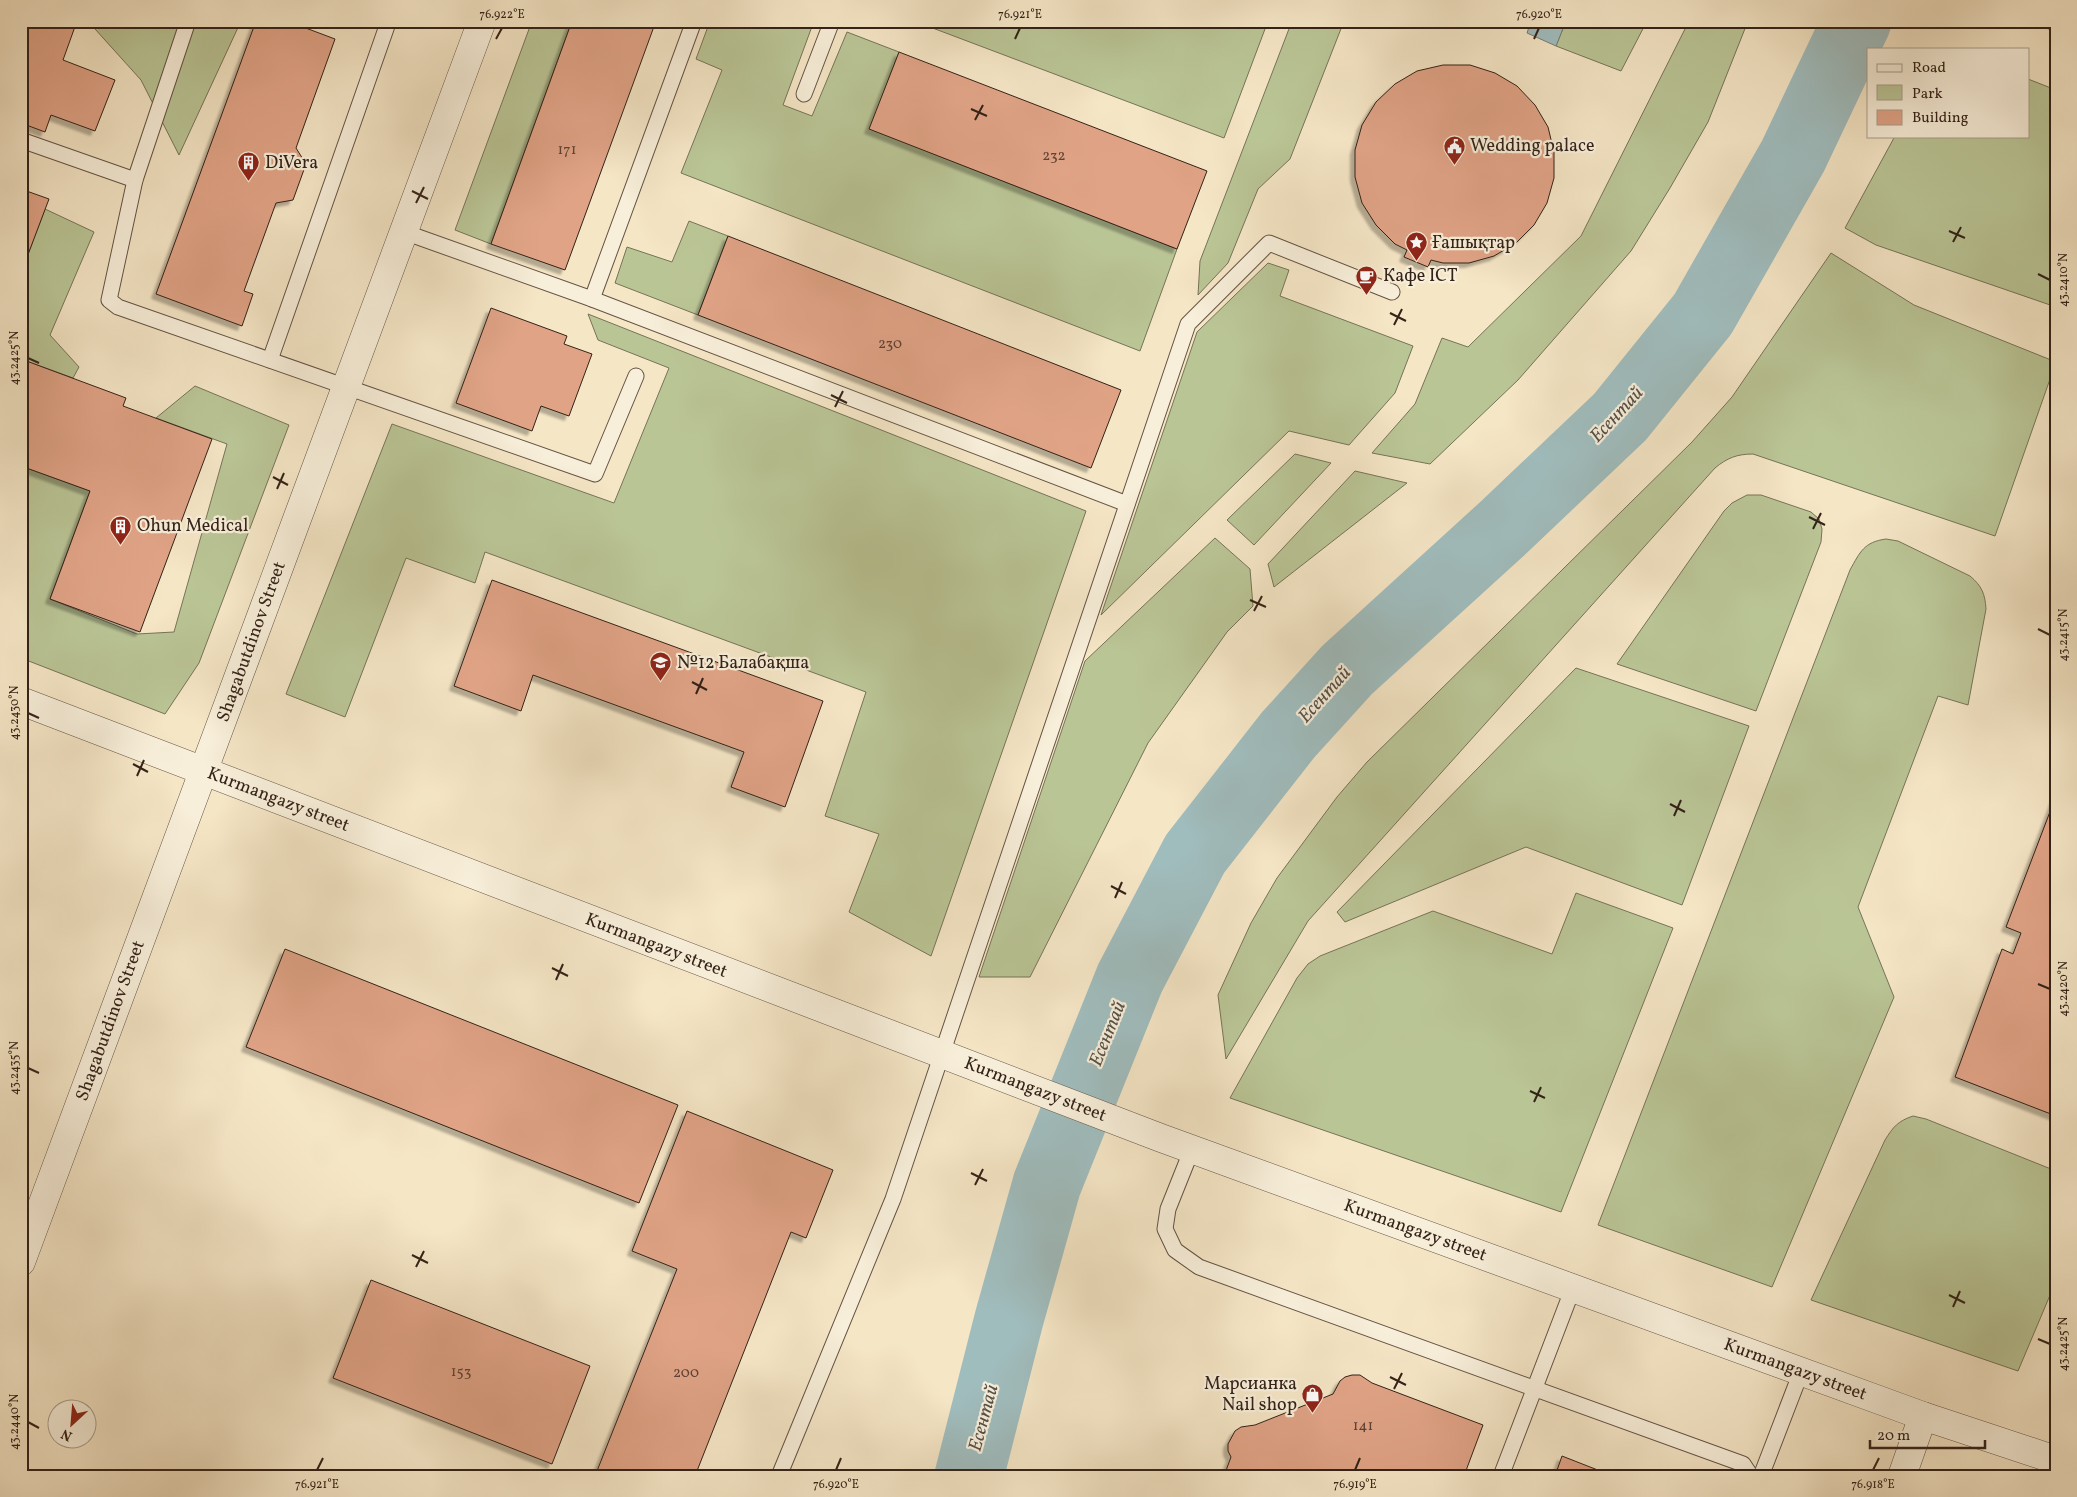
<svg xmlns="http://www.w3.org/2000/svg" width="2077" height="1497" font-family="Vollkorn,serif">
  <defs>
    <filter id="shadow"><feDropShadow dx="-4.5" dy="4.5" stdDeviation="1" flood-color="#0004"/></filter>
  </defs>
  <rect width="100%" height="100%" fill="#f5e6c6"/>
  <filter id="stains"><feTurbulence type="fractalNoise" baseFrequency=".004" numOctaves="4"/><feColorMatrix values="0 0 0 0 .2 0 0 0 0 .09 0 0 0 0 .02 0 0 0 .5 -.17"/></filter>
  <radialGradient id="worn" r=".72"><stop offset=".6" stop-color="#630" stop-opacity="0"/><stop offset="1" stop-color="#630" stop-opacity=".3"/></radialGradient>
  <!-- green -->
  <g fill="#bac596" stroke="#767457">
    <polygon points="97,21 241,21 179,155 141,80 95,29"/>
    <polygon points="532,21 572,21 491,244 455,230"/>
    <polygon points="710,21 814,21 783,105 812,116 847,32 899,52 870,129 1177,249 1140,351 681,173 722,70 696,59"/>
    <polygon points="914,21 1268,21 1224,138"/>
    <polygon points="1292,21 1344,21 1290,159 1258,189 1228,263 1198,295 1200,261"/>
    <polygon points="1566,21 1647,21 1621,71 1556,46"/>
    <polygon points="1689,21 1748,21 1708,122 1670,188 1631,251 1518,380 1430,464 1372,453 1415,404 1442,338 1468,347 1581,236"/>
    <polygon points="2031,21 2056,21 2056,32 2031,22"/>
    <polygon points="2028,79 2056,90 2056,307 1876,245 1845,228 1895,136 2028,136"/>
    <polygon points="45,209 94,232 50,335 79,367 73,378 21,359 21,273"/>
    <polygon points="689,221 728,236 698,315 615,283 627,247 672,262"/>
    <path d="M1831 253 1914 305 2056 362 1995 536 1753 454C1737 454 1727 458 1715 468L1308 921 1226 1059 1218 995 1251 923 1277 878 1337 797 1367 762 1692 442 1732 397Z"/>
    <polygon points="1268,263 1289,270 1280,296 1413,346 1395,393 1349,445 1289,431 1101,615 1197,332"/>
    <polygon points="588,314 1086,511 931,956 849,912 879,834 825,816 866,692 485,552 475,583 406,558 345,717 286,694 392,424 614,503 669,368 598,340"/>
    <polygon points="195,386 289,425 199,663 165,714 21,658 21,466 90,491 50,599 137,634 174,632 227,444 156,418"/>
    <polygon points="1295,454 1331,463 1254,545 1227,520"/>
    <polygon points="1355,471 1407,483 1274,587 1268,564"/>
    <polygon points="1747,495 1761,495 1811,512 1819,519 1822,529 1821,542 1756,711 1617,664 1724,511 1732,503"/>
    <polygon points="1215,538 1250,569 1253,606 1227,632 1148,743 1030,977 979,977 1085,661"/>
    <path d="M1886 539 1898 541 1970 576C1982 586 1985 594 1986 609L1968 705 1938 696 1858 907 1894 997 1772 1287 1598 1225 1850 570C1860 552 1864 542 1886 539Z"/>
    <polygon points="1576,668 1749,726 1682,905 1526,847 1345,922 1337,912"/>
    <polygon points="1576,893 1673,928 1561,1212 1230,1098 1297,978 1308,964 1320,956 1433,911 1552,954"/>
    <path d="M1913 1116 1926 1119 2056 1171V1281L2018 1371 1811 1300 1885 1140C1893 1127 1898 1121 1913 1116Z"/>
  </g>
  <!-- water -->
  <polygon fill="#a0bdbe" stroke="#747f7c" points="1531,21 1566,21 1556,46 1527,33"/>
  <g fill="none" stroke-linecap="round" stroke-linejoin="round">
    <!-- river -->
    <polyline stroke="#a0bdbe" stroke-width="69" points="969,1476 1009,1319 1047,1184 1130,978 1195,854 1288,735 1347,670 1504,527 1620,417 1703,314 1793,156 1857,21"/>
  </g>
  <!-- building -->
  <g fill="#e0a386" stroke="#332218" filter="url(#shadow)">
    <polygon points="28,21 77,21 63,60 115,80 95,131 51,115 45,132 21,123 21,40"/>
    <polygon points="256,21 287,21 335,39 296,148 306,164 293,200 276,203 244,291 253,294 242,326 156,294"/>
    <polygon points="572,21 656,21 565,270 491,244"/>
    <polygon points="899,52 1207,171 1177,249 869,129"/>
    <polygon points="1443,65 1470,65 1495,73 1517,86 1535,105 1548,127 1554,152 1554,178 1547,203 1534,225 1516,243 1494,256 1469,263 1443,263 1431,260 1428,267 1404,257 1407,250 1395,244 1376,225 1362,203 1355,177 1355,150 1362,125 1376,102 1395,84 1417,71"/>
    <polygon points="21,189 49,199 21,273"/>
    <polygon points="728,236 1121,390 1091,468 698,315"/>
    <polygon points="491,308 567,336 564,344 592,354 569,416 541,406 532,431 456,403"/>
    <polygon points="21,359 126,398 123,406 212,439 140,632 50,599 90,491 21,466"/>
    <polygon points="492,580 823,701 785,807 731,787 744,752 533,675 521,711 454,686"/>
    <polygon points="2056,796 2056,1116 1955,1077 2002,949 2013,954 2021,933 2006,927"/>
    <polygon points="285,949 678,1105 639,1203 246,1047"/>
    <polygon points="687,1111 833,1170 806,1238 791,1232 695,1476 595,1476 677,1269 632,1251"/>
    <polygon points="371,1280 590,1366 552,1464 333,1378"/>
    <polygon points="1352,1375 1360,1375 1372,1383 1483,1425 1464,1476 1224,1476 1231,1457 1228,1451 1228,1444 1235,1431 1241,1427 1255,1425 1333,1394 1340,1381 1345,1377"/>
    <polygon points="1562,1456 1613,1476 1555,1476"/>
  </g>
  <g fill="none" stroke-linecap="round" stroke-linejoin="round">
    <defs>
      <g id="service">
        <polyline points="188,21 135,180 109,300 118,307 595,474 636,376"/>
        <polyline points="804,94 832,21"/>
        <polyline points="21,140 135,180"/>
        <polyline points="404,232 592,299 1127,504"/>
        <polyline points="592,299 694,21"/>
        <polyline points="270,360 388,23 387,21"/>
        <polyline points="1192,1149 1168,1209 1165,1229 1175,1250 1199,1267 1743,1464 1751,1476"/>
        <polyline points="779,1476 893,1199 1188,324 1269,243 1392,292"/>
        <polyline points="1501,1476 1573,1288"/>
        <polyline points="1761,1476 1801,1372"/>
      </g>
      <g id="minor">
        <polyline points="21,1262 482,21"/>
        <polyline points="1902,1476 1923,1416"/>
      </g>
      <polyline id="tertiary" points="21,701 1161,1138 1923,1416 2056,1460"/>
    </defs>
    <!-- service casing -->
    <use href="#service" stroke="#645344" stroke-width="17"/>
    <!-- minor casing -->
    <use href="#minor" stroke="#645344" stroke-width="29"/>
    <!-- tertiary casing -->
    <use href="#tertiary" stroke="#645344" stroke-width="29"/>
    <!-- service -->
    <use href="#service" stroke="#f8efda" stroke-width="15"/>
    <!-- minor -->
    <use href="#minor" stroke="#f8efda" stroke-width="28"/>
    <!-- tertiary -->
    <use href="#tertiary" stroke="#f8efda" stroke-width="28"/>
  </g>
  <!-- ticks -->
  <path fill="none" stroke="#332218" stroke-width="2" d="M496 39 502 28M1015 39 1020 28M1534 39 1539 28M971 109 987 116M975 120 983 105M412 191 428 199M416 203 424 187M1949 231 1965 238M1953 242 1961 227M2038 274 2050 280M1390 313 1406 321M1394 325 1402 309M28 358 39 363M831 395 847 403M835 407 843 391M273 477 288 485M277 489 284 473M1809 517 1825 525M1813 529 1821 513M1250 600 1266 607M1254 611 1262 596M2038 629 2050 635M692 682 707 690M696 694 703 678M28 713 39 718M133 764 148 772M137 776 144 760M1670 804 1685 812M1674 816 1681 800M1111 886 1126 894M1115 898 1122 882M552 968 568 976M556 980 563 964M2038 984 2050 989M28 1068 39 1073M1530 1091 1545 1098M1534 1102 1541 1087M971 1173 987 1181M975 1185 983 1169M412 1255 428 1263M416 1267 424 1251M1949 1295 1965 1303M1953 1307 1960 1291M2038 1339 2050 1344M1390 1377 1406 1385M1394 1389 1402 1373M28 1422 39 1428M317 1470 323 1458M836 1470 841 1458M1355 1470 1360 1458M1873 1470 1879 1458"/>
  <!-- icons -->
  <defs>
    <symbol id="civic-pin" viewBox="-11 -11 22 30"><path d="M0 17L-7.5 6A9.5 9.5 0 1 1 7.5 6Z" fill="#8f2418" stroke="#f8efda"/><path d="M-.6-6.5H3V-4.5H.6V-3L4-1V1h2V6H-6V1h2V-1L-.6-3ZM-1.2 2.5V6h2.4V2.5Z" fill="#fff"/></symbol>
    <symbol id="building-pin" viewBox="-11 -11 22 30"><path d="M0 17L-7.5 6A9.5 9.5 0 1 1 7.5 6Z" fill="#8f2418" stroke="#f8efda"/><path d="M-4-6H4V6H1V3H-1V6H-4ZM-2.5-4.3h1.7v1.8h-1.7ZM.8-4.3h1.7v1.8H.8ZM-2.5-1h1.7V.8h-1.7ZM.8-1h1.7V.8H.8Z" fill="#fff"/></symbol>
    <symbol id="sight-pin" viewBox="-11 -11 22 30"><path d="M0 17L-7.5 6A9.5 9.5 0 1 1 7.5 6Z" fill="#8f2418" stroke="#f8efda"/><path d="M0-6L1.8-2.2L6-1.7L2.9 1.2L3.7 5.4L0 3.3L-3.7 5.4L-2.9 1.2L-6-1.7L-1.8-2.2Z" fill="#fff"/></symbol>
    <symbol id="cafe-pin" viewBox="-11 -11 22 30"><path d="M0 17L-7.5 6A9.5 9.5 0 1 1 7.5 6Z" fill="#8f2418" stroke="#f8efda"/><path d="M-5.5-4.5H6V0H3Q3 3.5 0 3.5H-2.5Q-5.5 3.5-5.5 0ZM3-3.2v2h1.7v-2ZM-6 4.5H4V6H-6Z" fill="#fff"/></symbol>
    <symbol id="school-pin" viewBox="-11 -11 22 30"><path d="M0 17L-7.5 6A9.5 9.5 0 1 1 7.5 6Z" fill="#8f2418" stroke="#f8efda"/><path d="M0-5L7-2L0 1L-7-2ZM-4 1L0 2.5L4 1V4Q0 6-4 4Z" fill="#fff"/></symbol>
    <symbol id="shop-pin" viewBox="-11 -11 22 30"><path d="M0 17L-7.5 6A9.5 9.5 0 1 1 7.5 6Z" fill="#8f2418" stroke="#f8efda"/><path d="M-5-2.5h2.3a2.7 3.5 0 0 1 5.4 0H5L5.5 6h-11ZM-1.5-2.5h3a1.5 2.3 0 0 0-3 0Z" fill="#fff"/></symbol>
  </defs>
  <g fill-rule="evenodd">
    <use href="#civic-pin" x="1442" y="134" width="25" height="34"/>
    <use href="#building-pin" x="236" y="150" width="25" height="34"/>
    <use href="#sight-pin" x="1404" y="230" width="25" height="34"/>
    <use href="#cafe-pin" x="1354" y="264" width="25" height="34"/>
    <use href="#building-pin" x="108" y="514" width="25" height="34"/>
    <use href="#school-pin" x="648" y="650" width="25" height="34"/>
    <use href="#shop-pin" x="1300" y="1382" width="25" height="34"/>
  </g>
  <g text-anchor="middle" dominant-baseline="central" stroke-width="4.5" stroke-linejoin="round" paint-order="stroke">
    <!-- number labels -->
    <g font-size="15" fill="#5e4234">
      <text x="567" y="150">171</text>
      <text x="1054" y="156">232</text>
      <text x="890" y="344">230</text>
      <text x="461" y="1372">153</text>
      <text x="686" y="1373">200</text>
      <text x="1363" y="1426">141</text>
    </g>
    <!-- poi labels -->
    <g font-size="18" fill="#332218" stroke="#f8efda" text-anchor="start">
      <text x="1470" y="146">Wedding palace</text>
      <text x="265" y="163">DiVera</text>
      <text x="1432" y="243">Ғашықтар</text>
      <text x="1383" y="276">Кафе ICT</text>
      <text x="137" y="526">Ohun Medical</text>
      <text x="677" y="663">№12 Балабақша</text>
      <text x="1297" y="1384" text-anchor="end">Марсианка<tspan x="1297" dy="21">Nail shop</tspan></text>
    </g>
    <!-- street labels -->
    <g font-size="18" fill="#332218" stroke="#f8efda">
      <text transform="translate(252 642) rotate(-70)">Shagabutdinov Street</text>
      <text transform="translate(278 800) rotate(21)">Kurmangazy street</text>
      <text transform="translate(656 946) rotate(21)">Kurmangazy street</text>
      <text transform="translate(111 1021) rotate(-70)">Shagabutdinov Street</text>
      <text transform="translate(1035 1090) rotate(21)">Kurmangazy street</text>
      <text transform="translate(1415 1231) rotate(20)">Kurmangazy street</text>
      <text transform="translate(1795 1370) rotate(20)">Kurmangazy street</text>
    </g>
    <!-- water labels -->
    <g font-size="19" font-style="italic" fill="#54504a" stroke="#f8efda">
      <text transform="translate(1617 415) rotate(-47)">Есентай</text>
      <text transform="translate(1325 695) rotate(-48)">Есентай</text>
      <text transform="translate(1108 1034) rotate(-68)">Есентай</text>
      <text transform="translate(984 1418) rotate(-75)">Есентай</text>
    </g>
  </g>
  <!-- margin -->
  <rect width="2077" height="1497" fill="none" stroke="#f5e6c6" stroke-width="55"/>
  <!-- legend -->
  <rect x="1867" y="48" width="162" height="90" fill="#f8efda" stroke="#a99d8c"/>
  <rect x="1877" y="64" width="25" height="8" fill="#f8efda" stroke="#a99d8c"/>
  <text x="1912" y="72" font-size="15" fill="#332218">Road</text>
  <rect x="1877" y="85" width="25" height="15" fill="#bac596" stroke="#a99d8c"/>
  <text x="1912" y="98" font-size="15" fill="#332218">Park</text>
  <rect x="1877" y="110" width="25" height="15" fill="#e0a386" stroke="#a99d8c"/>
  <text x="1912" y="122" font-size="15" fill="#332218">Building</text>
  <!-- north arrow -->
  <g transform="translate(72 1424) rotate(206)"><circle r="24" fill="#f8efda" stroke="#a99d8c"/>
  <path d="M0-4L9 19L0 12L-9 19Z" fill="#8f2418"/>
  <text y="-8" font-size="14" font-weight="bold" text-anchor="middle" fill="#332218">N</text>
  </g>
  <!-- scale -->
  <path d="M1870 1440v8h115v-8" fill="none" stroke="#332218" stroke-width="2.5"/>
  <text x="1877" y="1440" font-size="15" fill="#332218" stroke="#f8efda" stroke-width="4" paint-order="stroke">20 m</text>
  <rect x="28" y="28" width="2022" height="1442" fill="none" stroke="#332218" stroke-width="2"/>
  <g font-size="12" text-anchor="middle" fill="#332218">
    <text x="502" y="18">76.922°E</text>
    <text x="1020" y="18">76.921°E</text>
    <text x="1539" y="18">76.920°E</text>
    <text transform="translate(2063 280) rotate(-90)" y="4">43.2410°N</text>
    <text transform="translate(14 358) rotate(-90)" y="4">43.2425°N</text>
    <text transform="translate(2063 635) rotate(-90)" y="4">43.2415°N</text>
    <text transform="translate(14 713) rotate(-90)" y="4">43.2430°N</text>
    <text transform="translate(2063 989) rotate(-90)" y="4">43.2420°N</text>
    <text transform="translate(14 1068) rotate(-90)" y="4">43.2435°N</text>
    <text transform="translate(2063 1344) rotate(-90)" y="4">43.2425°N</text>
    <text transform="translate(14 1422) rotate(-90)" y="4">43.2440°N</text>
    <text x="317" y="1488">76.921°E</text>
    <text x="836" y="1488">76.920°E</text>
    <text x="1355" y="1488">76.919°E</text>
    <text x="1873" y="1488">76.918°E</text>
  </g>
  <rect width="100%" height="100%" filter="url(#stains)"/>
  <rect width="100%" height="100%" fill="url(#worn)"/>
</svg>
